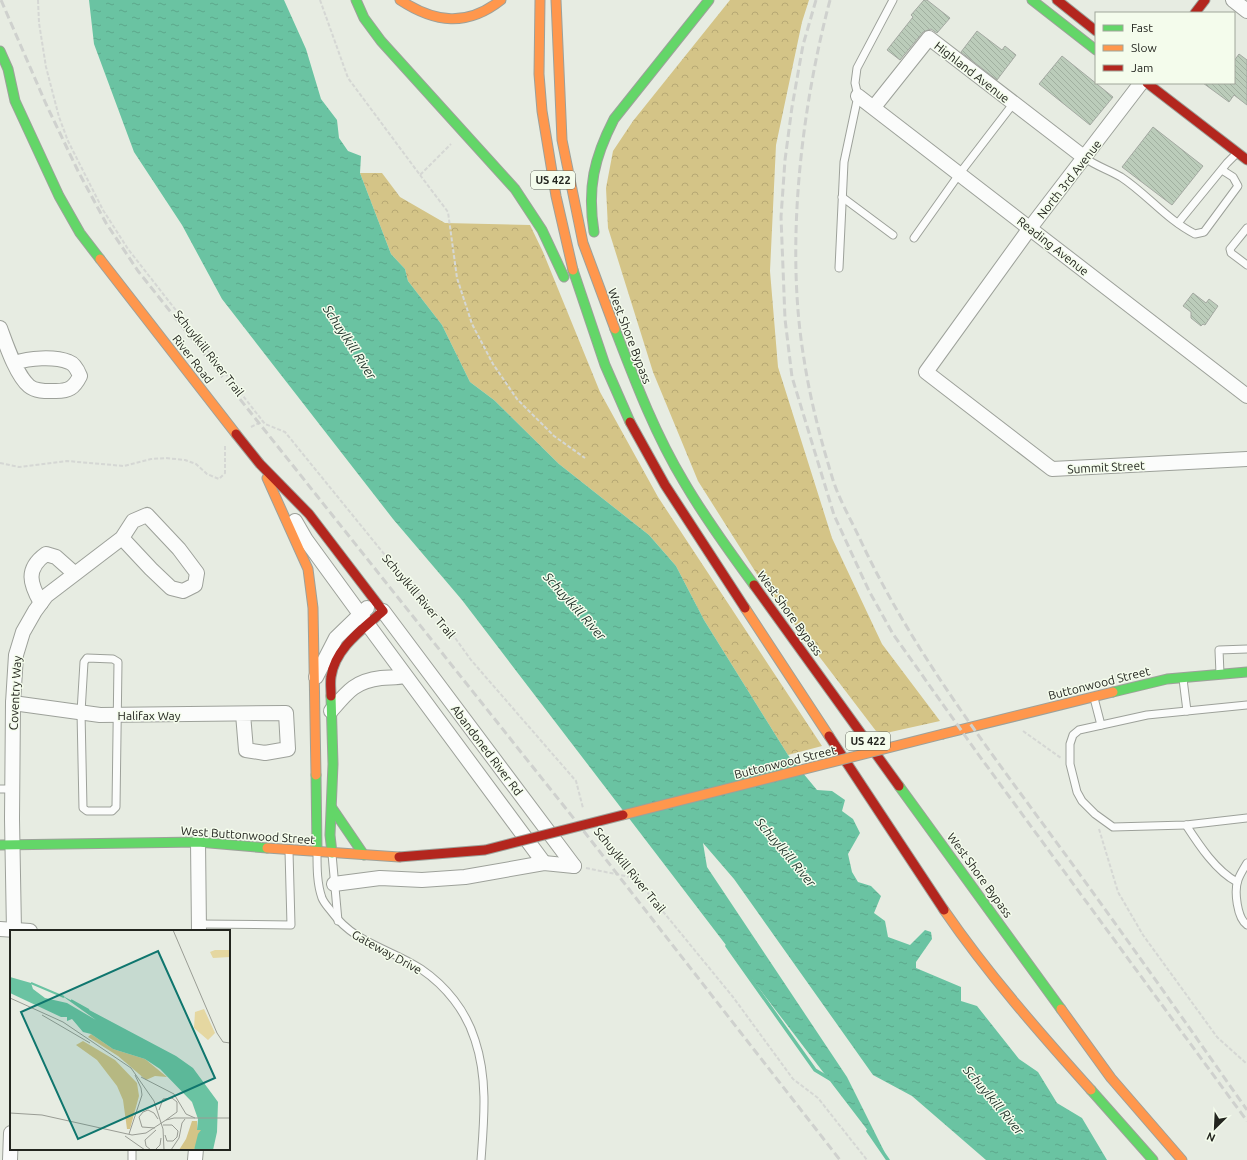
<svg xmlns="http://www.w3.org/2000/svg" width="1247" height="1160" font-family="Ubuntu,sans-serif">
  <defs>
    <pattern id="forest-crowns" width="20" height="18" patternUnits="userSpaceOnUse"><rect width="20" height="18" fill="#d4c487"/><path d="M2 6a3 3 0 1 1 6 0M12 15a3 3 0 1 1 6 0" fill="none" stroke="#b6a874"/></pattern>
    <pattern id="water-ripples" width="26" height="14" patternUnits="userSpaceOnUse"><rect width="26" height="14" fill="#6ac3a2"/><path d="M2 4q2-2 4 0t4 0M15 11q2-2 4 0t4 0" fill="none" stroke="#5ca78b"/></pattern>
    <pattern id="building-back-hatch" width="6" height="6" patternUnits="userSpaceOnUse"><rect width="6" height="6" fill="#bbccba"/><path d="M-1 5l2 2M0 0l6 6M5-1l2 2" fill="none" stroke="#a0af9f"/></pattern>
  </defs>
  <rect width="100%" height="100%" fill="#e7ece2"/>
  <!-- forest -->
  <g fill="url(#forest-crowns)">
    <polygon points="730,0 809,0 802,22 776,145 770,271 778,367 832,538 882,644 940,721 886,733 876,731 760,579 698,481 653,372 608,228 606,188 613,151 633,121"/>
    <polygon points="360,173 382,173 400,197 445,223 530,225 543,252 600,392 658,497 822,746 788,755 704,620 676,566 649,535 559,464 494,400 470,382 442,325 408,281 405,269 391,254"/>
  </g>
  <!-- water -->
  <polygon fill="url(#water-ripples)" points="89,0 284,0 306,49 321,99 337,120 339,138 348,151 361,156 360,173 391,254 405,269 408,281 442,325 470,382 494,400 559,464 649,535 676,566 704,620 788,755 817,790 832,791 845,800 842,811 853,819 860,833 848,854 852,872 858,882 871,886 881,896 874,913 885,921 888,937 910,945 925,930 931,932 932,939 916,962 916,968 961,987 961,1001 977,1006 1019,1059 1038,1072 1057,1103 1082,1118 1107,1160 986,1160 912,1096 873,1075 734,879 703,843 707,867 847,1077 885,1153 462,600 393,519 222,299 182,225 134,152 94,44"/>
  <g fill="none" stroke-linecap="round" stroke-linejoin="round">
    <!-- stream -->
    <g stroke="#6ac3a2" stroke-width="3.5">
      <polyline points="727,946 815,1070 830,1079"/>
      <polyline points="868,1131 888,1160"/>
    </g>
  </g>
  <!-- building -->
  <g fill="url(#building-back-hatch)" stroke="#a4a9a2">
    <polygon points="924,0 927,0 950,18 937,33 931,29 923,32 900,60 887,50 913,17 911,15"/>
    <polygon points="977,31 1002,50 1005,46 1016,55 997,80 961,52"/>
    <polygon points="1239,54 1247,60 1247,105 1234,95 1229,102 1203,83 1234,83 1234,61"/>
    <polygon points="1062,56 1113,97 1090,125 1039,84"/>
    <polygon points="1153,127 1203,166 1172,205 1122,167"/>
    <polygon points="1193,293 1206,303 1209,299 1218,306 1205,325 1203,324 1201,326 1191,318 1191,312 1183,306"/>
  </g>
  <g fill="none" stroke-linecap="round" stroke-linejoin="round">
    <defs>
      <g id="lane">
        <path d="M1085 158C1096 166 1109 170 1121 177 1147 194 1167 220 1195 234L1204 232 1238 186 1233 177 1222 170"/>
        <polyline points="842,197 893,235"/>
        <polyline points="1178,223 1227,163 1236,154"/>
        <polyline points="1247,228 1230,249 1231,253 1247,265"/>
        <polyline points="914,238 960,173 1013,104"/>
        <polyline points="839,268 844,162 858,96 855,83 857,68 893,0"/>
        <polygon points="87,658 113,659 118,662 116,807 112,811 87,811 83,808 81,712 84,662"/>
        <polyline points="1220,674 1219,650 1247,649"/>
        <polyline points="1183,679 1187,711"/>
        <polyline points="1094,698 1101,725"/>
        <polyline points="1247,705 1147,715 1079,730 1073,735 1070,744 1070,764 1077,792 1082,801 1095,814 1113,827 1186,825 1247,818"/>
        <polyline points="0,789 12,789"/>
        <path d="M1186 825C1199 845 1216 871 1237 882"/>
        <path d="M317 853C317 868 317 884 322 898 324 903 328 907 331 911 355 944 389 948 421 969 446 986 466 1011 475 1040 488 1079 484 1120 481 1160"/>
        <polyline points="332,854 338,921"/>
        <path d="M1247 863C1244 868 1240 874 1238 880 1234 891 1237 918 1247 925"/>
        <polyline points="199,924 291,925 289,851"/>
        <polyline points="132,1160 132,1149"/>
      </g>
      <g id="street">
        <polyline points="1233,0 1247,11"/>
        <polyline points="1141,83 1030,228 926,372 1052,469 1247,459"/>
        <polyline points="858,96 1247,396"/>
        <polyline points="874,107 929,38 1085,158"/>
        <path d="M0 328C6 344 16 375 29 386 36 392 48 391 56 391 69 391 74 388 80 376 78 371 75 364 69 362 54 356 29 358 15 363"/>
        <polyline points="295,521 306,540 360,614 544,863"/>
        <path d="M41 603C30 584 25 569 46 554L56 557 74 573"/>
        <polyline points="383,611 574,866"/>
        <polyline points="316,677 336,638 367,608"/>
        <polyline points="13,703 100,715 286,713 288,749 265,753 246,750 243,714"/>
        <path d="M331 711C347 692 355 681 381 678 389 677 397 678 405 676"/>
        <polyline points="198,842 199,931"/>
        <polyline points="334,884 380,878 422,880 465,877 544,863 574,866"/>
        <polyline points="0,929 30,931"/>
        <polyline points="14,931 12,819 13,703 16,655 23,632 35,611 46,596 122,538 133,521 147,515 179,549 197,573 195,585 183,591 171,588 151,569 122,538"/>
        <polyline points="10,1160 11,1133"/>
        <polyline points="195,1160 196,1149"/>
      </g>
      <g id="fast">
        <polyline points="356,0 364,18 381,41 515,189 542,230 564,277"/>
        <polyline points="1032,0 1096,50"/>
        <polyline points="0,51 8,69 15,101 59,196 80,233 100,259"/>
        <path d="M594 232C587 188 594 158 614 119L709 0"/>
        <polyline points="573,270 605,365 630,422"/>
        <path d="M615 329C635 381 655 434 684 482 705 518 729 551 754 585"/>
        <polyline points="1113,692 1167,679 1247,672"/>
        <polyline points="331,696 333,764 330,835 332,853"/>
        <polyline points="316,775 317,849"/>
        <polyline points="899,786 1061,1009"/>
        <polyline points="332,808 364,855"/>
        <polyline points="0,845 198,842 267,848"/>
        <polyline points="1091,1090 1153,1160"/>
      </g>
      <g id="slow">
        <path d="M400 0C435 23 467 27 501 0"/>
        <polyline points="540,0 539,74 542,111 556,196 573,270"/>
        <polyline points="556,0 562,140 583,243 615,329"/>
        <polyline points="100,259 236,434"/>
        <polyline points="267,478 308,569 313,608 316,775"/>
        <polyline points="745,608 829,736"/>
        <polyline points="943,734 1113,692"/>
        <polyline points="267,848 399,857"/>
        <path d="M944 910C988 974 1039 1032 1091 1090"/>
        <polyline points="1061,1009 1111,1078 1182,1160"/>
      </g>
      <g id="jam">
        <polyline points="1057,0 1096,31"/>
        <polyline points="1195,13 1205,0"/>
        <polyline points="1147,83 1247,160"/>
        <polyline points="630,422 665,485 745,608"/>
        <path d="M236 434 260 464 309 514 383 611C363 629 335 648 331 677 330 683 331 689 331 696"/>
        <polyline points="754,585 899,786"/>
        <polyline points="829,736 944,910"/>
      </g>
    </defs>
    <!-- lane casing -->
    <use href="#lane" stroke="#9da19a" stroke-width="9"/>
    <!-- street casing -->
    <use href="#street" stroke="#9da19a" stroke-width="16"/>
    <!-- fast casing -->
    <use href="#fast" stroke="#9da19a" stroke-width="11"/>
    <!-- slow casing -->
    <use href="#slow" stroke="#9da19a" stroke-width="11"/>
    <!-- jam casing -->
    <use href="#jam" stroke="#9da19a" stroke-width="11"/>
    <!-- path -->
    <g stroke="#d5d7d4" stroke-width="2" stroke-dasharray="4 2" stroke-linecap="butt">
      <polyline points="38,0 39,23 46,67 59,117 68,141 103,210 128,249 265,424 285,432 389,560 440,617 471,660 576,781 583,808"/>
      <polyline points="320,0 348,78 420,175 451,144"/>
      <polyline points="420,175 448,212 457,278 472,324 493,364 517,399 554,436 585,458"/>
      <polyline points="251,427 263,421"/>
      <polyline points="0,463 19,467 67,461 124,466 151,459 166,458 185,460 196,464 207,474 219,479 225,473 225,446"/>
      <polyline points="1023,731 1061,758"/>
      <polyline points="1099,829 1118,892 1143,935 1217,1037 1247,1064"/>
      <polyline points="602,837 733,997 793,1079 818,1098 867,1160"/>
      <polyline points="586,868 635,878"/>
    </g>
    <!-- lane -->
    <use href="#lane" stroke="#fbfcfb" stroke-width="7"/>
    <!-- street -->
    <use href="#street" stroke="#fbfcfb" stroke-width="14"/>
    <!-- fast -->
    <use href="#fast" stroke="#63d668" stroke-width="9"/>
    <!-- slow -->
    <use href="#slow" stroke="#ff974d" stroke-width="9"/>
    <!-- jam -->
    <use href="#jam" stroke="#b3261e" stroke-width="9"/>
    <!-- rail -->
    <g stroke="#cfd1ce" stroke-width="3" stroke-dasharray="8 4" stroke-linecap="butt">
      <polyline points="1,0 46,104 78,171 106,223 138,271 579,825 840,1160"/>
      <polyline points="816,0 803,45 792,107 785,160 781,217 785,319 792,377 834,515 869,591 893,634 978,754 1247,1121"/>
      <path d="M830 0C801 109 785 247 804 359 810 399 821 441 833 480 839 499 850 518 859 537 906 639 974 730 1040 820 1111 916 1179 1013 1247 1110"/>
    </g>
    <defs>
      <polyline id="slow-bridge" points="623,815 943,734"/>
      <polyline id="jam-bridge" points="399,857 485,850 623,815"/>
    </defs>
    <!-- slow-bridge casing -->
    <use href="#slow-bridge" stroke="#9da19a" stroke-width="11" stroke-linecap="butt"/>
    <!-- jam-bridge casing -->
    <use href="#jam-bridge" stroke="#9da19a" stroke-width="11" stroke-linecap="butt"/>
    <!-- slow-bridge -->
    <use href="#slow-bridge" stroke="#ff974d" stroke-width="9"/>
    <!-- jam-bridge -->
    <use href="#jam-bridge" stroke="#b3261e" stroke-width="9"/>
  </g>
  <g text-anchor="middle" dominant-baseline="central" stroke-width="3" stroke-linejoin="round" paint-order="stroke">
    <!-- shield labels -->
    <g fill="#f4fcec" stroke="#62665c" stroke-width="1">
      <rect x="531" y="171" width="44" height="18" rx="3"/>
      <rect x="846" y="732" width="44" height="18" rx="3"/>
    </g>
    <g font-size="11" font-weight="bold" fill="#23251f">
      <text x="553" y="180">US 422</text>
      <text x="868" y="741">US 422</text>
    </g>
    <!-- street labels -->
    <g font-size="12" fill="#23251f" stroke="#f4fcec">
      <text transform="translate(972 72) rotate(38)">Highland Avenue</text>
      <text transform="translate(1069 179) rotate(-52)">North 3rd Avenue</text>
      <text transform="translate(1053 246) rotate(38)">Reading Avenue</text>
      <text transform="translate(630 336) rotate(69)">West Shore Bypass</text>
      <text transform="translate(209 353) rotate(52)">Schuylkill River Trail</text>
      <text transform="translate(193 359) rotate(52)">River Road</text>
      <text transform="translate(1106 467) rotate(-3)">Summit Street</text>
      <text transform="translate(419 596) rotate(50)">Schuylkill River Trail</text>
      <text transform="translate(790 613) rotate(54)">West Shore Bypass</text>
      <text transform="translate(1099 683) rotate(-14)">Buttonwood Street</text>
      <text transform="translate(15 693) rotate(-87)">Coventry Way</text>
      <text x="149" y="715">Halifax Way</text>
      <text transform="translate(487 750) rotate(53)">Abandoned River Rd</text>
      <text transform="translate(785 762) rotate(-14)">Buttonwood Street</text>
      <text transform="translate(248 835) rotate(4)">West Buttonwood Street</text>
      <text transform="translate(630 870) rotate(51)">Schuylkill River Trail</text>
      <text transform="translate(980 875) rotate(54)">West Shore Bypass</text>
      <text transform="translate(387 952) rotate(29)">Gateway Drive</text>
    </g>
    <!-- water labels -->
    <g font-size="13" font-style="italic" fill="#1a2f26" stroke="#f4fcec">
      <text transform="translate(350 342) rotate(57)">Schuylkill River</text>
      <text transform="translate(575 606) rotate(48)">Schuylkill River</text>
      <text transform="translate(786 852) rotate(50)">Schuylkill River</text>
      <text transform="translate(994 1100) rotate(50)">Schuylkill River</text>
    </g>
  </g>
  <!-- overview -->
  <g transform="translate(10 930)">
    <rect width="220" height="220" fill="#e7ece2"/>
    <path d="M81 104 103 119 135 129 157 147 145 146 136 150 108 126 78 107ZM73 111 105 130 127 153 129 166 120 199H117L113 170 107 156 87 130 66 115ZM182 191H187V200H192L184 220H169L176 209Z" fill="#d4c487"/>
    <path d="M205 20H220V27L203 28 200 22ZM194 79 205 103 198 110 184 98 185 82Z" fill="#e5d7a1"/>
    <path d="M0 47 21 53 23 59 35 68 57 73 86 90 51 65 166 126 183 138 208 172 207 202 203 220H184L188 204 191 200H187L188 189 182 172 150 139 135 129 103 119 81 104 73 102 62 89 57 91V87H51L0 63Z" fill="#6ac3a2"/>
    <path fill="none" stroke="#6ac3a2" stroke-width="2" d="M21 53 54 67M61 70 79 80"/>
    <path fill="none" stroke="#999c94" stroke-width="1" d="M163 0 207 103 213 112 220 113M0 68 53 92 121 138 144 171 153 199 154 220M32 85 80 113M131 147 164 164 176 184 185 188M149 180 153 169 162 168 167 172V182L156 190M0 183 32 185 122 205 136 203 156 190 164 188H220M153 195H162L168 201 167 207 163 211H157L155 205M145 198 132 197 129 187 133 182 138 180 144 183 148 189M119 204 132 165 131 158 125 145M115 206 135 220M141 220 136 216 135 210 146 200M145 220 150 215 151 208M161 220 169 208 172 193 175 189"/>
    <path fill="#0f766e" fill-opacity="0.15" stroke="#0f766e" stroke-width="2" d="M148 21 205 148 68 209 11 82Z"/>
    <rect width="220" height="220" fill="none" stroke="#23251f" stroke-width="2"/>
  </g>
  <!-- legend -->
  <rect x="1095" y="12" width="140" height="72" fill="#f4fcec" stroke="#a0a69a"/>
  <rect x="1103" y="25" width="20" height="6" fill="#63d668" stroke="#a0a69a"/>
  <text x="1131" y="32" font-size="12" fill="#23251f">Fast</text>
  <rect x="1103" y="45" width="20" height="6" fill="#ff974d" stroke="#a0a69a"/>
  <text x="1131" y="52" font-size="12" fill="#23251f">Slow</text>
  <rect x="1103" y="65" width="20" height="6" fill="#b3261e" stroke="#a0a69a"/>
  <text x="1131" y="72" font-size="12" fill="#23251f">Jam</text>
  <!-- north arrow -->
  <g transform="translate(1215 1128) rotate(204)" stroke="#f4fcec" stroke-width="3" paint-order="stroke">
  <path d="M0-3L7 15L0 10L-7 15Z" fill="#23251f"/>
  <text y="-6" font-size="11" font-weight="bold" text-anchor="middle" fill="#23251f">N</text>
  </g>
</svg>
